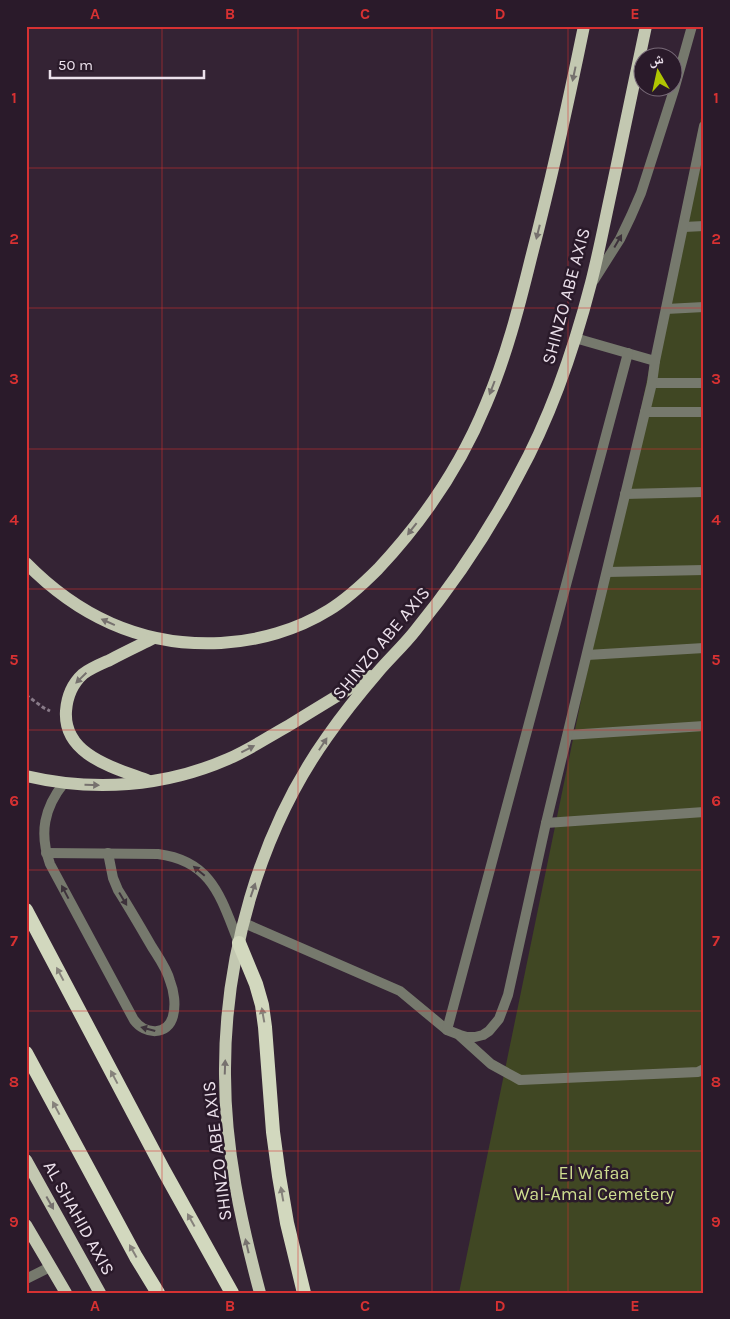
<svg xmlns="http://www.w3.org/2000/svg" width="730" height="1319" font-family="Karla,'Noto Naskh Arabic',sans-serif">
  <rect width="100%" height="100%" fill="#342334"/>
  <!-- green -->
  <polygon fill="#404723" points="704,103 704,1293 459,1293"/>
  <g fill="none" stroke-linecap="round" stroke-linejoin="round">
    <!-- path -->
    <polyline stroke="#887a88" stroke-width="3" stroke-dasharray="4 2.5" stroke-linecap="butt" points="26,695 44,708 50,711"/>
    <!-- service -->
    <g stroke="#76796d" stroke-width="10">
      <polyline points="684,227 704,226"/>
      <polyline points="666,309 704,307"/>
      <polyline points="575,338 655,361"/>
      <polyline points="652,383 704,383"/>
      <polyline points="645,412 704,412"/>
      <polyline points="625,494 704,492"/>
      <polyline points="607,572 704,570"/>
      <polyline points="587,655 704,648"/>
      <polyline points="568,735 704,726"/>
      <path d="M64 783C44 808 39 833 50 864L134 1020C145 1035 168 1036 173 1016 176 1005 174 991 170 981 167 969 159 958 152 947 141 928 130 909 118 890L113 878 108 853"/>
      <polyline points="546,823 704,812"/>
      <path d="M46 853 158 854C213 861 221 899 239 943"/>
      <polyline points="244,923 400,991 447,1030 460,1035 467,1037 475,1037 483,1035 489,1031 499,1019 508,995 546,823 652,383 655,361 704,126"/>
      <polyline points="447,1030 628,353"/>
      <polyline points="460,1036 491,1064 520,1080 698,1072 704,1069"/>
      <polyline points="26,1279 50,1267"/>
    </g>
    <!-- tertiary -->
    <polyline stroke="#76796d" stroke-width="10" points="594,280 620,239 631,216 641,193 674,90 692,26"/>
    <!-- primary -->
    <g stroke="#c3c8b1" stroke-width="12">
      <path d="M26 563C79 617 144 647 221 643 258 641 297 630 329 610 347 599 363 584 378 569 423 521 461 465 486 404 506 357 519 307 531 258 551 181 568 104 584 26"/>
      <path d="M26 776C94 792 164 787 228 759 249 750 268 737 288 726 315 709 342 693 370 676"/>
      <path d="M149 781C116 768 63 756 66 711 67 697 72 684 83 674 91 668 101 664 110 660 125 652 140 645 154 638"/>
      <polyline points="26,1160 100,1293"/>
      <polyline points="26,1225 66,1293"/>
      <path d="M260 1293C241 1222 225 1149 225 1075 224 958 259 833 327 737 343 714 360 693 378 672 390 658 404 645 415 631 455 582 489 531 518 476 551 416 574 349 591 283 599 252 605 220 612 188 623 134 635 80 646 26"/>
    </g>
    <!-- trunk -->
    <g stroke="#d2d8be" stroke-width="14">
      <polyline points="26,910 164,1171 232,1293"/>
      <polyline points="239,943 256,984 262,1005 265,1027 273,1132 279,1176 287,1223 304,1293"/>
      <polyline points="26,1053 136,1257 158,1293"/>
    </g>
  </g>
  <!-- one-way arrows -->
  <defs><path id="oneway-solid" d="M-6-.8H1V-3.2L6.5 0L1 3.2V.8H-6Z" transform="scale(1.25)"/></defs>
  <g fill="#76716e">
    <use href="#oneway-solid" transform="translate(574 74) rotate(102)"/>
    <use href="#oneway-solid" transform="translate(538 232) rotate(104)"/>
    <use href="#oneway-solid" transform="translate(492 388) rotate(111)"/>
    <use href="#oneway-solid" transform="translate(412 529) rotate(128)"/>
    <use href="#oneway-solid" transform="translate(108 622) rotate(-156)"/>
    <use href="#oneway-solid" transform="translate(81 678) rotate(136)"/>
    <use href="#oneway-solid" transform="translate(323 744) rotate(-57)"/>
    <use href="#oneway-solid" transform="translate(248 749) rotate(-27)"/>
    <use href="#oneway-solid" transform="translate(92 785) rotate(2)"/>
    <use href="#oneway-solid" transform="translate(253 890) rotate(-71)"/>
    <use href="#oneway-solid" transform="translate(225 1067) rotate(-88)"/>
    <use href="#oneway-solid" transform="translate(50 1203) rotate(61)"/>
    <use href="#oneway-solid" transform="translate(247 1246) rotate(-103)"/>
  </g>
  <g fill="#3d323b">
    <use href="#oneway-solid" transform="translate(618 241) rotate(-60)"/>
    <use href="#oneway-solid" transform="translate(199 871) rotate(-140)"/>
    <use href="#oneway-solid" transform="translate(65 892) rotate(-118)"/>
    <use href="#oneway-solid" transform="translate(123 899) rotate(59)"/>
    <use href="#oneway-solid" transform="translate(148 1029) rotate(-165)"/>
  </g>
  <g fill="#86827b">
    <use href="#oneway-solid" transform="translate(60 974) rotate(-118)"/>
    <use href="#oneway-solid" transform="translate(263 1015) rotate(-100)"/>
    <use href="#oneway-solid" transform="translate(114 1077) rotate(-118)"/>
    <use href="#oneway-solid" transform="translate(56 1108) rotate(-118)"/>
    <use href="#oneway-solid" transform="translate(282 1194) rotate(-100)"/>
    <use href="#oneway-solid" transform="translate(191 1220) rotate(-119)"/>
    <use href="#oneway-solid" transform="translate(133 1251) rotate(-119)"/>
  </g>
  <!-- grid -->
  <path fill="none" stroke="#d73132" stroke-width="1" stroke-opacity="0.55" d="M162 26V1293M298 26V1293M432 26V1293M568 26V1293M26 168H704M26 308H704M26 449H704M26 589H704M26 730H704M26 870H704M26 1011H704M26 1151H704"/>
  <g text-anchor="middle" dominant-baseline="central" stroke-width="5" stroke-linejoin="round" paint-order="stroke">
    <!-- street labels -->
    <g font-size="18" fill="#ece1ec" stroke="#2a1a2a">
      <text transform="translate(566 296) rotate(-75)">SHINZO ABE AXIS</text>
      <text transform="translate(381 643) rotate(-50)">SHINZO ABE AXIS</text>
      <text transform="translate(217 1151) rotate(-97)">SHINZO ABE AXIS</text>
      <text transform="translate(79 1218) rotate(61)">AL SHAHID AXIS</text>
    </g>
    <!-- park labels -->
    <g font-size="18" fill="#cfde90" stroke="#2a1a2a">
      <text x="594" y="1173">El Wafaa<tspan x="594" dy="21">Wal-Amal Cemetery</tspan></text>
    </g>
  </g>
  <!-- border -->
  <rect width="730" height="1319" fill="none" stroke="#2a1a2a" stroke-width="55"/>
  <!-- north arrow -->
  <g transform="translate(658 72) rotate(351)"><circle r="24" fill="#2a1a2a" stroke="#786a78"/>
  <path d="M0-4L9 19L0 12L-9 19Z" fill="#b0c502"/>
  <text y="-8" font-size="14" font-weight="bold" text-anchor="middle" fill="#ece1ec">ش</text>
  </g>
  <!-- scale -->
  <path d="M50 70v8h154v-8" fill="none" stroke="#ece1ec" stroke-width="2.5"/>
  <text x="58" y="70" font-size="15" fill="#ece1ec" stroke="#2a1a2a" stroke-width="4" paint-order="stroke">50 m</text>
  <rect x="28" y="28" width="674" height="1264" fill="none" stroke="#d73132" stroke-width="2"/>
  <g font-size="16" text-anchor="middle" font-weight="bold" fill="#d73132">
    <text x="95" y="19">A</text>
    <text x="230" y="19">B</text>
    <text x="365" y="19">C</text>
    <text x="500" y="19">D</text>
    <text x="635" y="19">E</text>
    <text x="14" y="103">1</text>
    <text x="716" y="103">1</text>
    <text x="14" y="244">2</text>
    <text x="716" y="244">2</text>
    <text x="14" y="384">3</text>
    <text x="716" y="384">3</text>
    <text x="14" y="525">4</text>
    <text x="716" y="525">4</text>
    <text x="14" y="665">5</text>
    <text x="716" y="665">5</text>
    <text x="14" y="806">6</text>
    <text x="716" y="806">6</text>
    <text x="14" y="946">7</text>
    <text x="716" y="946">7</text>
    <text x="14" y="1087">8</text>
    <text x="716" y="1087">8</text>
    <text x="14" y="1227">9</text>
    <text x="716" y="1227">9</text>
    <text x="95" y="1311">A</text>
    <text x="230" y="1311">B</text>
    <text x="365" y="1311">C</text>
    <text x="500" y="1311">D</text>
    <text x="635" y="1311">E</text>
  </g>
</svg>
